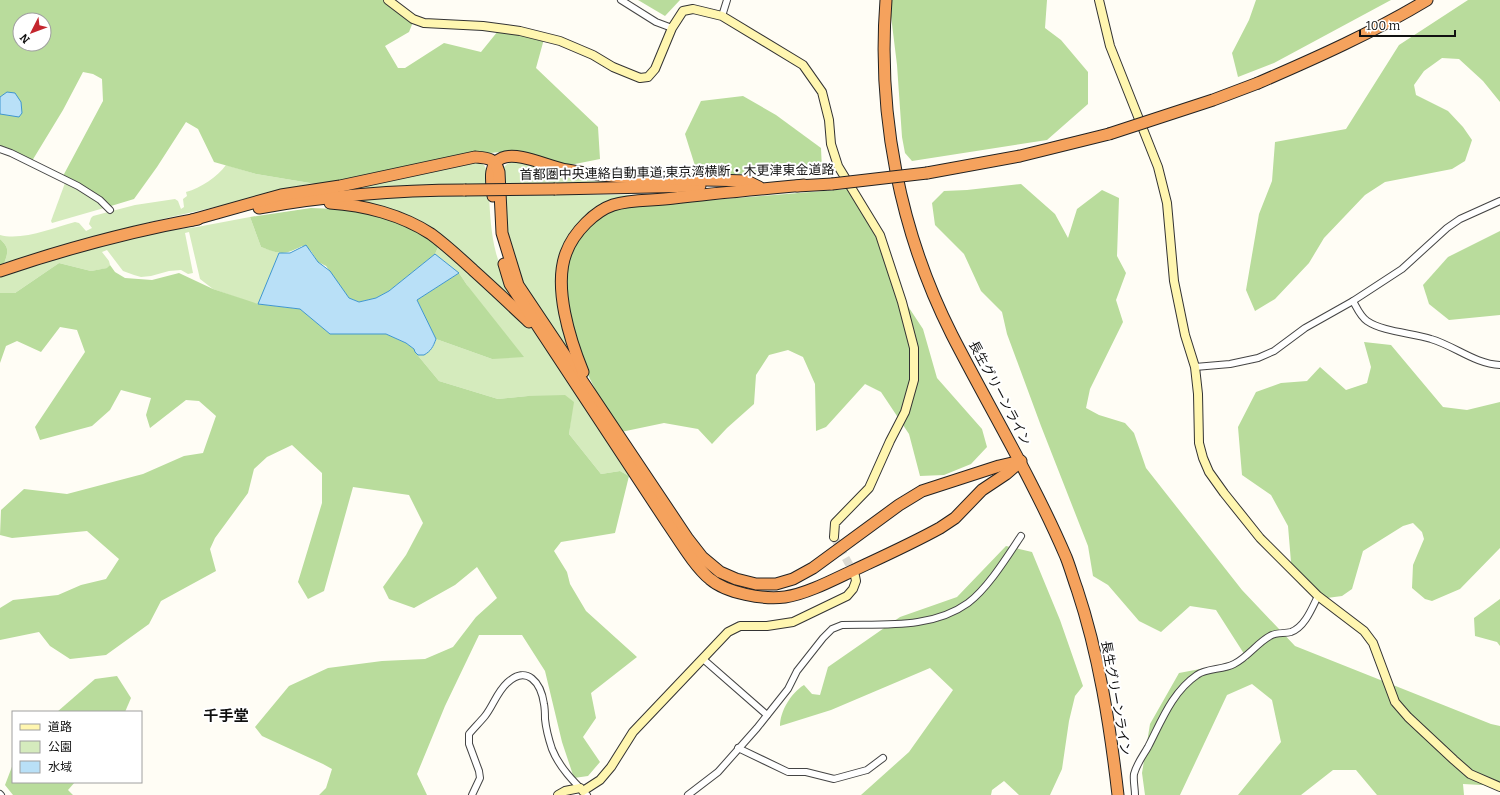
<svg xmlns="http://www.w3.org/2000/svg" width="1500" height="795" font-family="Bitter,'Noto Sans JP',serif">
  <rect width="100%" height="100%" fill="#fffdf5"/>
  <!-- green -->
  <g fill="#d5ebbd">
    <path d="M516 160 697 184H502C501 170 501 165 516 160Z"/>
    <path d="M465 162H481C488 168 488 175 489 184L343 191 418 175Z"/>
    <path d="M226 165 256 174 322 185C215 206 108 229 4 264 8 252 10 248 0 239V235C22 241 53 228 75 222L79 223 86 231 92 228 89 224 91 218 93 216 135 205 175 199 178 201 181 209 184 207 183 199 187 196 186 192C201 188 217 177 226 165Z"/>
    <path d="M65 183C80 189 95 195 104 208L52 223 51 221Z"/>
    <polygon points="503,194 658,195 576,364 524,287 506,233"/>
    <path d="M489 195C490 214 491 234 496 253 501 272 512 289 520 307L462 255 345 201 419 196Z"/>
    <polygon points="250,217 261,247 279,253 258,305 213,289 200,279 189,232 185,233 193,273 188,274 181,270 169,271 151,276 141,277 134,275 123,271 107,250 102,252 109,261 110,265 108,268 91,271 59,263 15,293 0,293 0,277 80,251 161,231 197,227"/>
    <path d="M439 245 536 333 550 352 622 459 629 476 620 471 601 474 569 434 573 402 528 396 498 399 439 381 415 352 423 355C430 351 434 347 436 339L492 359 467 285 459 273 435 254Z"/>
  </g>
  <!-- forest -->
  <g fill="#b9dc9c" fill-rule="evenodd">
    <path d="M0 0H385L413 22 409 32 385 46 398 68H405L444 43 481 52 498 31 544 39 536 68 598 127 600 159 565 166 522 154 501 152 478 154 322 185 256 174 214 162 198 129 186 122 157 167 134 199 111 206 100 197 63 176 103 101 102 79 93 74 83 72 63 110 32 161 6 147 0 146ZM20 20H44V44H20Z"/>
    <polygon points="638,0 680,0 665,16"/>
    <polygon points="892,0 1047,0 1045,28 1061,40 1088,72 1088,104 1047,140 912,161 905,153 902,137 897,65 891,16"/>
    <polygon points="1256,0 1391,0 1274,63 1238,77 1232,53 1249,20"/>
    <polygon points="1468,0 1500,0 1500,102 1483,81 1459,59 1442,58 1424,71 1414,85 1416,95 1448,111 1463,127 1472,140 1465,161 1452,169 1385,182 1365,195 1324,238 1309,263 1275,299 1255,311 1246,290 1259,214 1272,181 1275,142 1346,129 1399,45"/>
    <polygon points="743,96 776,115 821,148 822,170 791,173 732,174 696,169 685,134 701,101"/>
    <polygon points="1021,184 1055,214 1068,238 1077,209 1102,190 1119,198 1117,256 1126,273 1116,300 1123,322 1090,389 1086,408 1099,415 1125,423 1134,433 1146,468 1242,590 1295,646 1491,724 1500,726 1500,786 1463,784 1464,795 1377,795 1356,770 1333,770 1301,795 1238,795 1281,742 1272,700 1252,684 1227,695 1180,795 1145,795 1142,773 1150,724 1179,673 1248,660 1216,610 1190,606 1161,632 1139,621 1108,585 1093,576 1088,546 1041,426 1007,334 1002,312 981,291 964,254 935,225 932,203 944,191 967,190"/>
    <polygon points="848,189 875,232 892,282 923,329 937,378 982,429 987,447 971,464 944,475 920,476 909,434 881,392 865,384 826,427 816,431 815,384 803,357 788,350 769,355 756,375 754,404 727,428 712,444 698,429 664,423 621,432 601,401 587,373 575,338 565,286 570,253 582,232 604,214 624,207"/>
    <path d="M311 208C344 209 377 211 407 226 418 231 429 239 439 245L435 254 389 291 376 298 359 302 349 298 326 266 318 262 311 251 302 246C283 256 280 254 261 247L250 217Z"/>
    <polygon points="1500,231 1500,315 1449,320 1429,304 1423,285 1448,257"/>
    <path d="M0 239C10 248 8 252 4 264L0 266Z"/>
    <polygon points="59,263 91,271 107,268 110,265 115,272 125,278 152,280 179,273 213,289 258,304 300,309 330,334 386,334 406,343 414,349 415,352 439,381 498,399 528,396 565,395 574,402 569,434 601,474 620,471 629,476 615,533 561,542 554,551 567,572 570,584 586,611 637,657 591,693 596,718 583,737 600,762 588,776 574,778 562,742 545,671 522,635 479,635 445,706 417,774 427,795 319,795 326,788 332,769 323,764 262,736 255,727 289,686 328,668 382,661 425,659 453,647 476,617 497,598 477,567 455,585 414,608 389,599 383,587 406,555 423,523 409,495 353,487 324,591 308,599 298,582 322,503 322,473 292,445 267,457 254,469 248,493 215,538 210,549 216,571 161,601 149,624 106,655 70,659 50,646 39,632 0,640 0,608 13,600 58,595 81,585 106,579 119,559 87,531 12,538 0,535 1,510 24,489 67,494 143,474 184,456 203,453 216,416 199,401 186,400 150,428 146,415 151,398 121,390 110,410 92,426 40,440 35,427 85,352 77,330 60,327 41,352 17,341 6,346 0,363 0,293 15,293"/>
    <polygon points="459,273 467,285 524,357 492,359 436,339 417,300"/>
    <polygon points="1364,342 1391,345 1443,407 1467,410 1500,402 1500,548 1460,589 1432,601 1425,599 1412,588 1413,565 1424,539 1422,532 1413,523 1403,526 1363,551 1352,589 1342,596 1327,598 1317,598 1299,584 1291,562 1288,526 1271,495 1242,475 1238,427 1256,392 1281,383 1307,381 1320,367 1346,390 1367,383 1371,367"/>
    <path d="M1006 546 1032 552 1060 620 1083 686 1075 696 1069 721 1062 769 1050 795H1019L1004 781 992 790 991 795H861L909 752 953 690 930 668 831 710 780 726C780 711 791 693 804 685L812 694 820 695 828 667 900 617 957 597Z"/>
    <polygon points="1500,599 1500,646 1497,642 1475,636 1474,618"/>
    <polygon points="117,676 131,698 125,712 57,712 95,679"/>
    <polygon points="13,764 13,782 75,782 68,790 73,795 13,795 5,785"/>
  </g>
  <!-- water -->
  <g fill="#b9e0f7" stroke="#3f96cf">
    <polygon points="7,92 15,93 21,102 22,113 19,117 0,114 0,97"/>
    <path d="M306 245 318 262 330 271 349 298 359 302 376 298 389 291 435 254 459 273 417 300 436 339C433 347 431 351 424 355H418L415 352 414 349 406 343 386 334H330L300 309 258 304 279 253H290Z"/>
  </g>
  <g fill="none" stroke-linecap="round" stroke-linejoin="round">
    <!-- secondary-tunnel -->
    <polyline stroke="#dbdad3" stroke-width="8" stroke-dasharray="8 4" stroke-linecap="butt" points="834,537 855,575"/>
    <defs>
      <g id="street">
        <polyline points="621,0 656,22 672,28"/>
        <polyline points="722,16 727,0"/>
        <polyline points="0,149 11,153 78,186 100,200 110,210"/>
        <path d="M1353 301C1357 308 1360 316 1367 321 1383 332 1413 333 1431 339 1455 346 1475 364 1500 365"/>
        <polyline points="1195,367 1230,364 1258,358 1274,351 1305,328 1353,301 1402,269 1447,228 1460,219 1500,201"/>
        <polyline points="703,659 767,715"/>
        <polyline points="738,748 788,772 806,772 834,779 867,770 883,758"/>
        <polyline points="0,794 1,795"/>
        <path d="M472 795 480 778 479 771 469 744V734C474 728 480 722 485 716 493 706 497 692 507 683 527 664 541 683 544 704 545 709 545 714 545 719 546 729 549 740 552 749 559 767 574 782 587 795"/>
        <path d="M688 795 718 772 757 728 788 689 797 671 823 638 832 629 842 625C884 624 932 629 968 603 988 588 1007 557 1021 536"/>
        <path d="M1135 795C1135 788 1133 780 1134 774 1137 763 1143 756 1148 747 1161 722 1172 692 1197 675 1206 668 1223 670 1234 664 1248 657 1257 643 1270 636 1277 632 1284 634 1291 632 1305 627 1312 608 1318 596"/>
      </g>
      <g id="secondary">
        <polyline points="388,0 413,19 424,23 483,26 520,31 560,41 593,55 613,67 640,78 648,77 655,69 672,28 683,11 693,9 722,16 803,65 822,92 829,120 831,144 838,166 880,235 902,302 914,348 914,380 905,412 890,441 869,488 835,523 834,537"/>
        <polyline points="1099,0 1110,46 1158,167 1167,203 1174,281 1185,335 1195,367 1198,394 1199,443 1203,458 1209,472 1224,493 1260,538 1318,596 1364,631 1373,643 1395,702 1408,717 1454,760 1470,774 1500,787"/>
        <polyline points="583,791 600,780 611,767 633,732 728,632 740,626 767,626 793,622 847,596 853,589 856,581 855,576"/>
        <polyline points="558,795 565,791 580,788"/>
      </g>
      <g id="highway">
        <path d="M886 0C877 115 900 232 952 335 990 409 1033 480 1066 557 1070 567 1073 578 1077 589 1099 655 1110 725 1118 795"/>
        <path d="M1258 83C1316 58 1374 32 1427 0"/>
        <polyline points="927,173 1020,156 1109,134"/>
        <polyline points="797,186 832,184"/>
        <polyline points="555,189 700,186"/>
        <path d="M493 196C492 184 487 164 502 158 518 151 549 167 567 170 626 181 687 179 747 181L759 187"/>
        <path d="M330 203C364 205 402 215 431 234 446 245 460 258 473 270 492 287 511 305 529 322"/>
        <path d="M259 208C326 196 396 190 465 190"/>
        <path d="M192 220 281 195 340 186 475 157C488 158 495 158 499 172L502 233 518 285 688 539 702 557 720 572 736 579 756 584H776L793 579 813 568 899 505 922 491 999 466 1021 461"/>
        <path d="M504 264 510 284 666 521C678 538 694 566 710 579 726 593 764 600 785 597 806 594 833 580 852 571 882 557 911 544 940 528L955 518 982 490 1006 474 1020 462"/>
        <path d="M0 271C65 249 131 231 198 219"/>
        <path d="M583 372C570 340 553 287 566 253 570 242 577 232 586 223 593 216 604 208 613 205 632 199 654 201 674 198 717 193 761 189 804 185"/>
      </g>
    </defs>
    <!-- street casing -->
    <use href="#street" stroke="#444" stroke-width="8"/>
    <!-- secondary casing -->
    <use href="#secondary" stroke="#333" stroke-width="10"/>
    <!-- highway casing -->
    <use href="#highway" stroke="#222" stroke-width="13"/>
    <!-- street -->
    <use href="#street" stroke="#fff" stroke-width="6"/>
    <!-- secondary -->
    <use href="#secondary" stroke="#fff6b0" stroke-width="8"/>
    <!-- highway -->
    <use href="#highway" stroke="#f5a25d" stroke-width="11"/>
    <defs>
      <g id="highway-bridge">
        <polyline points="1109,134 1213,100 1258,83"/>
        <polyline points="832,184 927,173"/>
        <polyline points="465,190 555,189"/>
      </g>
    </defs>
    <!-- highway-bridge casing -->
    <use href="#highway-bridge" stroke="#222" stroke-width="13" stroke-linecap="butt"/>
    <!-- highway-bridge -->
    <use href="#highway-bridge" stroke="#f5a25d" stroke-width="11"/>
  </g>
  <g text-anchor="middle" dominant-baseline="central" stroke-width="4" stroke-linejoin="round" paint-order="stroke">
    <!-- street labels -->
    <g font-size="13" fill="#111" stroke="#fff">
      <text transform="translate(677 172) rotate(-1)">首都圏中央連絡自動車道;東京湾横断・木更津東金道路</text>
      <text transform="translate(1000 393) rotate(62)">長生グリーンライン</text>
      <text transform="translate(1116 698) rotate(80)">長生グリーンライン</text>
    </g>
    <!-- quarter labels -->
    <g font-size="15" font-weight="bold" fill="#111" stroke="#fff">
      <text x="226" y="716">千手堂</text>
    </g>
  </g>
  <!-- legend -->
  <rect x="12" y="711" width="130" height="72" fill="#ffffff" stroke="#a0a0a0"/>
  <rect x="20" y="724" width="20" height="6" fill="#fff6b0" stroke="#a0a0a0"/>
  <text x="48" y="731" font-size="12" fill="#111111">道路</text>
  <rect x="20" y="741" width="20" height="12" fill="#d5ebbd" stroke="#a0a0a0"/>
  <text x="48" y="751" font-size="12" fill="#111111">公園</text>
  <rect x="20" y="761" width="20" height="12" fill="#b9e0f7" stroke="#a0a0a0"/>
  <text x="48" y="771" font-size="12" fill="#111111">水域</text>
  <!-- north arrow -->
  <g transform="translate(32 32) rotate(228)"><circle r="19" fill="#ffffff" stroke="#a0a0a0"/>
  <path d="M0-3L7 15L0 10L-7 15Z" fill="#c4262e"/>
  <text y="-6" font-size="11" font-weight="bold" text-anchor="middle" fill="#111111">N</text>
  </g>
  <!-- scale -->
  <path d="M1360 30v6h95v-6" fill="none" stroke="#111111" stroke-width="2"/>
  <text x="1366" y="30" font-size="12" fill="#111111" stroke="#ffffff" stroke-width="3" paint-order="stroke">100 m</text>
</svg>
